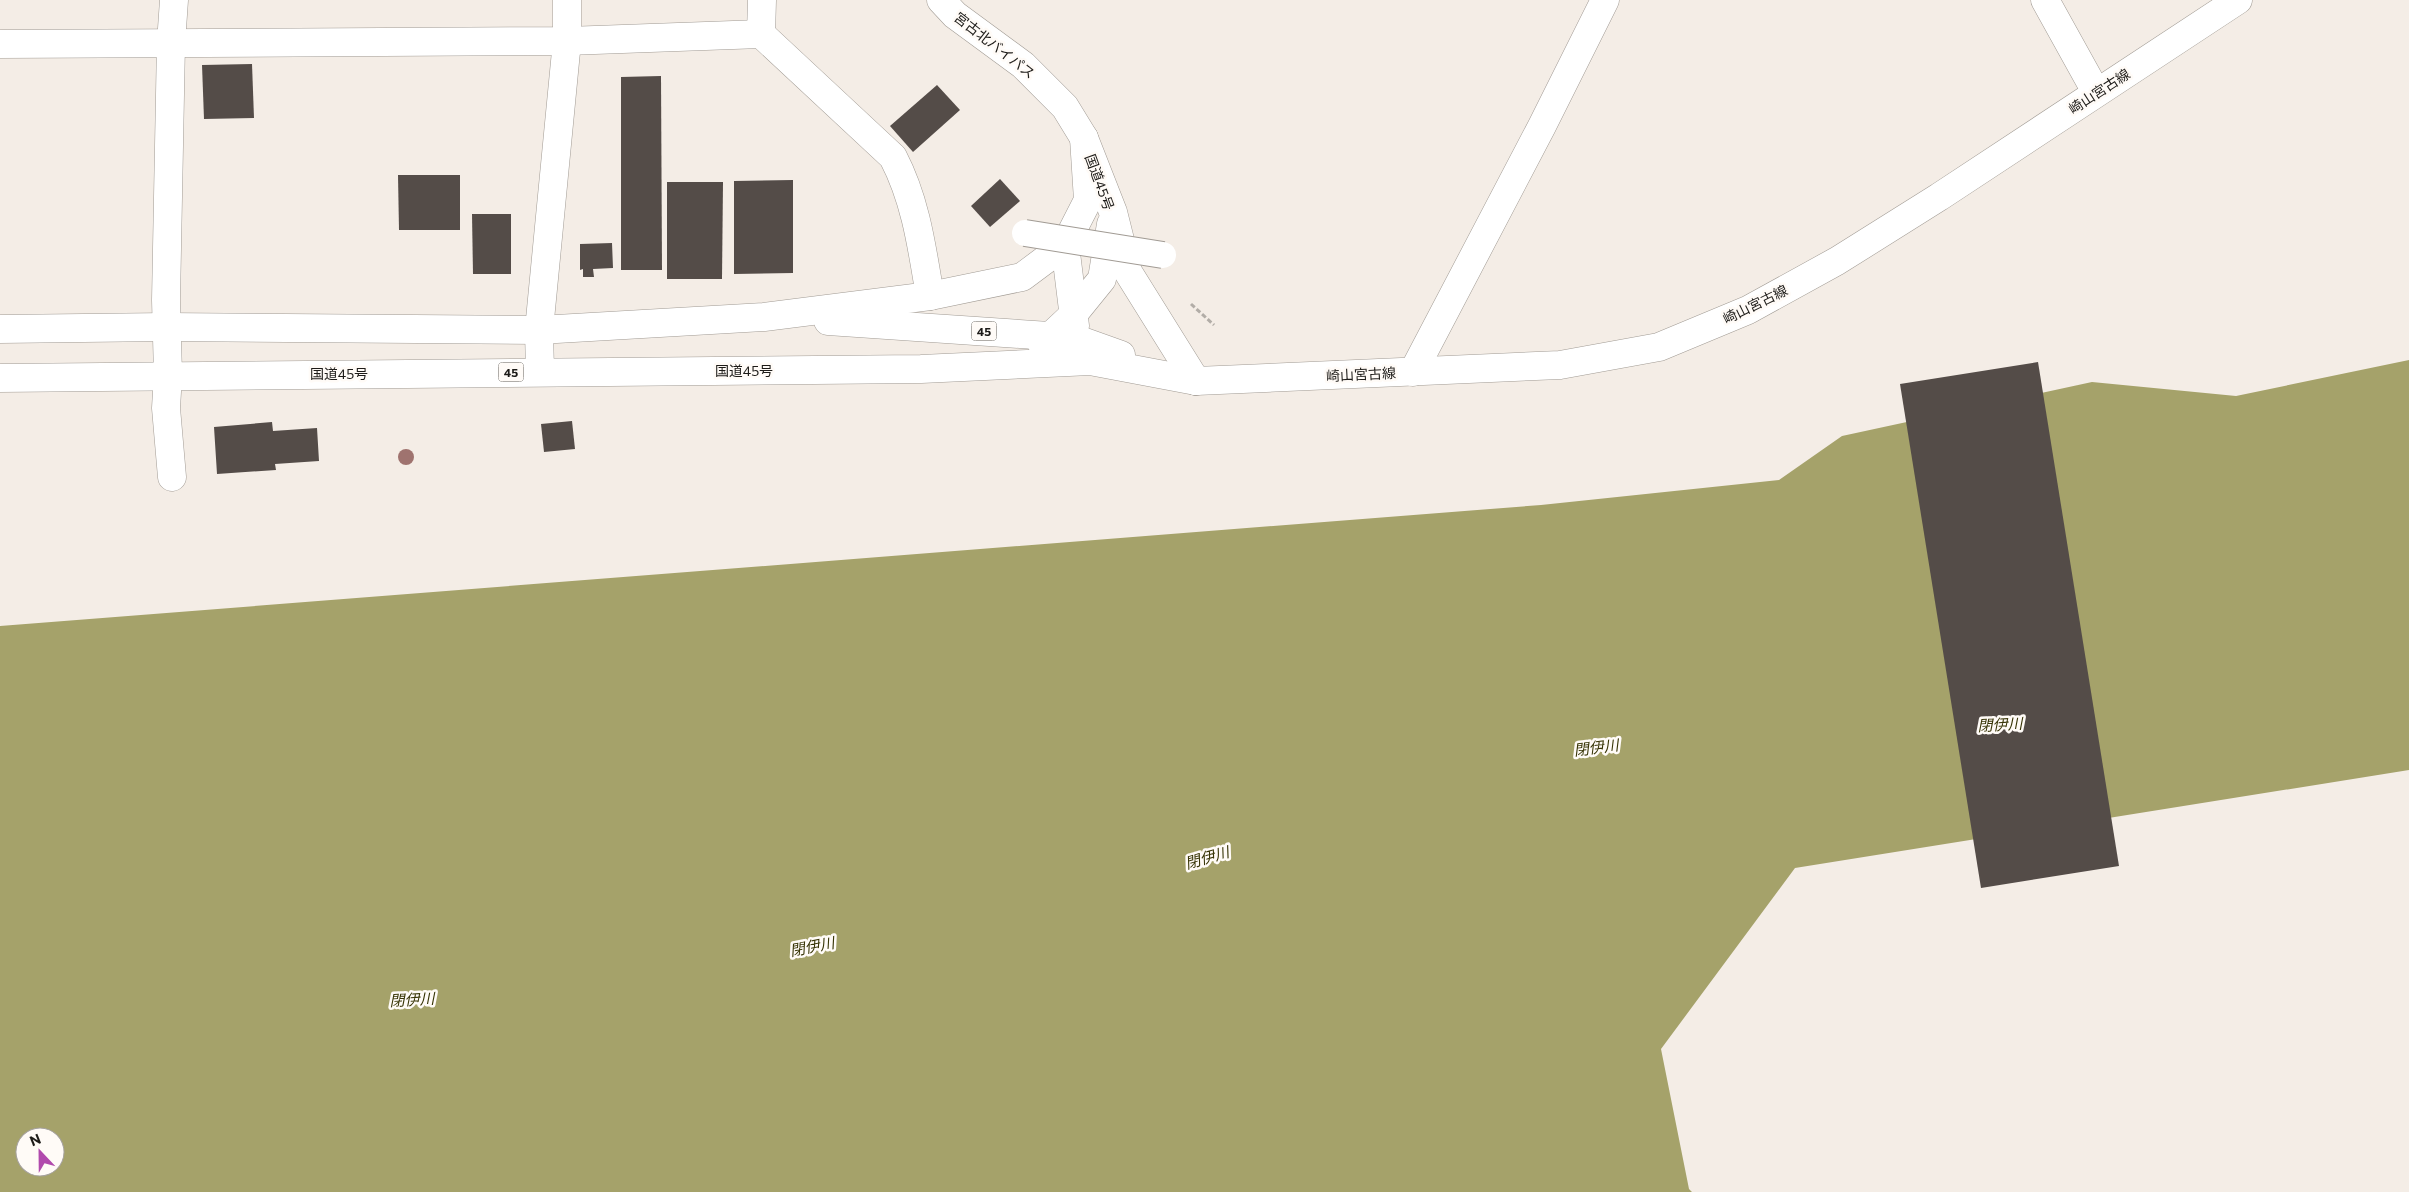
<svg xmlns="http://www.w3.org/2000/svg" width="2409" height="1192" font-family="Commissioner,'Noto Sans JP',sans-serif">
  <rect width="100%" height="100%" fill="#f4ede6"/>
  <!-- water -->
  <path fill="#a5a26a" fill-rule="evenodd" d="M2409 360V770L1795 868 1661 1049 1689 1189 1692 1192H0V626L1541 505 1779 480 1842 436 2092 382 2236 396ZM25 1137H55V1167H25Z"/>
  <!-- building -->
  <g fill="#544c48">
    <polygon points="252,64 254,118 204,119 202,65"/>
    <polygon points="661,76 662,270 621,270 621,77"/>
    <polygon points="937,85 960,110 913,152 890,126"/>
    <polygon points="398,175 460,175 460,230 399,230"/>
    <polygon points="1000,179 1020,201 990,227 971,206"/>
    <polygon points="793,180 793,273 734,274 734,181"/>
    <polygon points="667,182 723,182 722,279 667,279"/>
    <polygon points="472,214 511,214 511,274 473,274"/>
    <polygon points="612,243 613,268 593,269 594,277 583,277 583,269 580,270 580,244"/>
    <polygon points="2038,362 2119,866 1981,888 1900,384"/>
    <polygon points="572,421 575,449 544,452 541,424"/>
    <polygon points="272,422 273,431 317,428 319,461 275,464 276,470 217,474 214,427"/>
  </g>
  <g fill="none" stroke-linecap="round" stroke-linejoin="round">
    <defs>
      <g id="minor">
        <polyline points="2045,0 2096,92"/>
        <path d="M761 34 893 157C916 201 922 248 930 296"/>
        <polyline points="0,44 567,41 761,34 762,0"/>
        <polyline points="540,372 539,330 567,41 567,0"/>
        <polyline points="1413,372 1542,126 1605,0"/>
        <polyline points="172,477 166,408 168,375 166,300 171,43 174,0"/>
      </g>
      <polyline id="secondary" points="1196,381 1560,365 1659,347 1748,310 1837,261 1939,197 2238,0"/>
      <g id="trunk">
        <polyline points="941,0 955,15 1023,65 1065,107 1084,138 1113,212 1128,272 1196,381"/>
        <polyline points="1065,245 1075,326"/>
        <polyline points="828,321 1049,336 1079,340 1121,355"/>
        <polyline points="0,329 166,327 539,330 764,317 930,296 1022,277 1065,245 1088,200 1084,138"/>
        <polyline points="1042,344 1072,316 1102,279 1111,224"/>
        <polyline points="0,378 921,369 1090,361 1196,381"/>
      </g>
    </defs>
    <!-- minor casing -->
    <use href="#minor" stroke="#a19b94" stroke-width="29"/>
    <!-- secondary casing -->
    <use href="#secondary" stroke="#a19b94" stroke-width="29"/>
    <!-- trunk casing -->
    <use href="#trunk" stroke="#a19b94" stroke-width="29"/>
    <!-- path -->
    <polyline stroke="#b2ada7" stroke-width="3" stroke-dasharray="5 2.5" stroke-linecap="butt" points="1191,304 1214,325"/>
    <!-- minor -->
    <use href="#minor" stroke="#fff" stroke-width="28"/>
    <!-- secondary -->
    <use href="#secondary" stroke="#fff" stroke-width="28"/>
    <!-- trunk -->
    <use href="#trunk" stroke="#fff" stroke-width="28"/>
    <defs>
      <polyline id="pedestrian-bridge" points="1025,233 1163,255"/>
    </defs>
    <!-- pedestrian-bridge casing -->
    <use href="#pedestrian-bridge" stroke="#a19b94" stroke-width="28" stroke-linecap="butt"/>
    <!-- pedestrian-bridge -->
    <use href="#pedestrian-bridge" stroke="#fff" stroke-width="26"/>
  </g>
  <!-- trees -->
  <circle fill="#9f736f" cx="406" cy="457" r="8"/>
  <g text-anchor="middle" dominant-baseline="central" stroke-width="5" stroke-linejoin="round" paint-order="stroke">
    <!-- shield labels -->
    <g fill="#fffbf7" stroke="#615e5b" stroke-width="1">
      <rect x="971.5" y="321.5" width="25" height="19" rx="4"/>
      <rect x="498.5" y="362.5" width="25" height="19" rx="4"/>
    </g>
    <g font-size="12" font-weight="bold" fill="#1d1b18">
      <text x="984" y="331">45</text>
      <text x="511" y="372">45</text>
    </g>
    <!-- street labels -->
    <g font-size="14" fill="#1d1b18" stroke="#fffbf7">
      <text transform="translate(995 45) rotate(38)">宮古北バイパス</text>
      <text transform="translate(2099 91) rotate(-33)">崎山宮古線</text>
      <text transform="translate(1100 182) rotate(70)">国道45号</text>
      <text transform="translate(1755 304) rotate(-26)">崎山宮古線</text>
      <text x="744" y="370">国道45号</text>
      <text x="339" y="373">国道45号</text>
      <text transform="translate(1361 374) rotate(-3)">崎山宮古線</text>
    </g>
    <!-- water labels -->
    <g font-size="15" font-style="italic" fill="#373405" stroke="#fffbf7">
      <text transform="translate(2000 724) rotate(-3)">閉伊川</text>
      <text transform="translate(1596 747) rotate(-7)">閉伊川</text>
      <text transform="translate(1207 857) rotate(-16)">閉伊川</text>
      <text transform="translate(812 946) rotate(-11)">閉伊川</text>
      <text transform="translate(412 999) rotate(-3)">閉伊川</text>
    </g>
  </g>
  <!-- north arrow -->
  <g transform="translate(40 1152) rotate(338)"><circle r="24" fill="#fffbf7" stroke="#a5a19e"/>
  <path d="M0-4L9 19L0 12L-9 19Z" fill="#b14aad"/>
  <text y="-8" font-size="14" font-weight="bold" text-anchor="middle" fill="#1d1b18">N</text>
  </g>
</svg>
